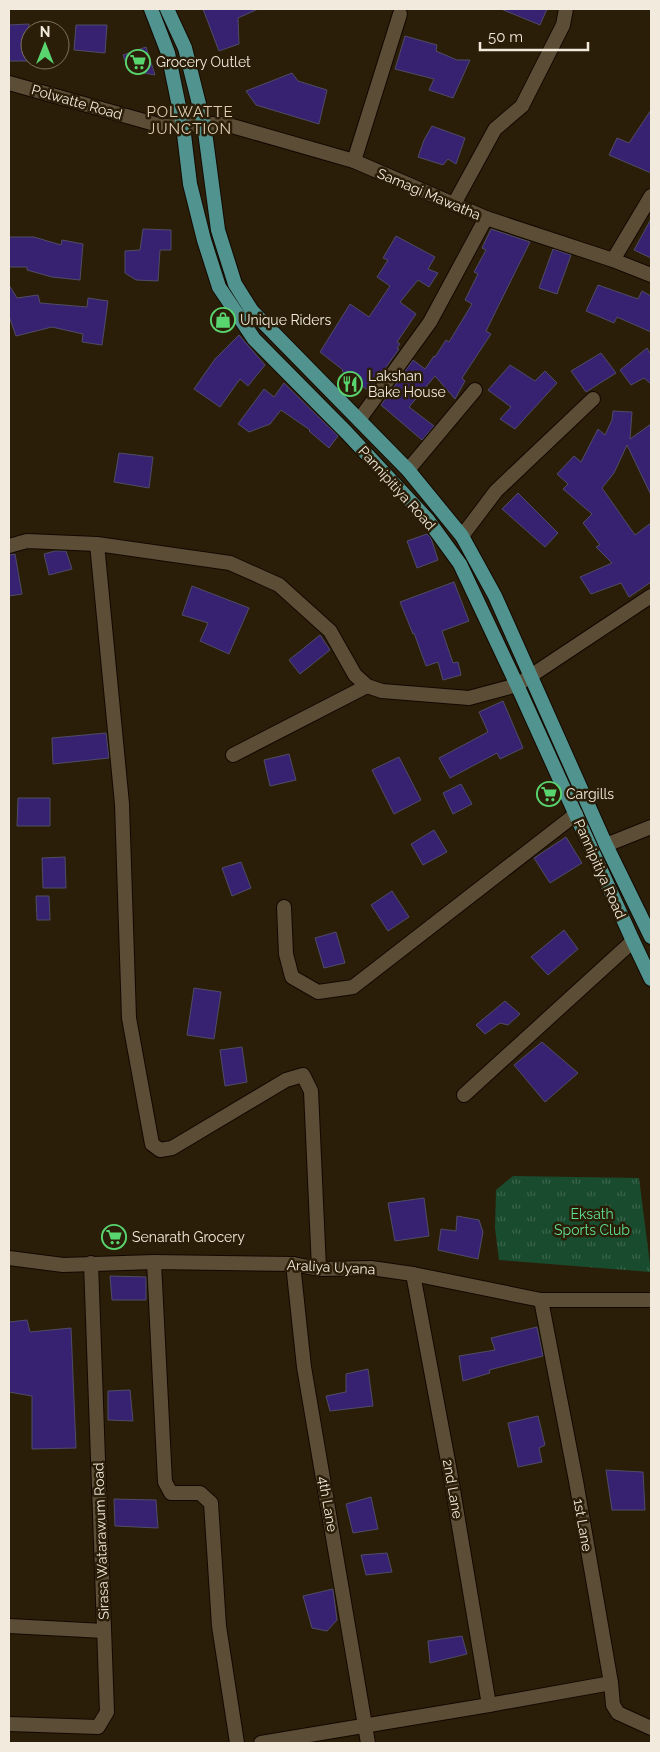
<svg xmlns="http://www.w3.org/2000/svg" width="660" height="1752" font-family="Raleway,sans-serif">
  <defs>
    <pattern id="grass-tufts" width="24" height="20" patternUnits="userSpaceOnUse" patternTransform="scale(1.25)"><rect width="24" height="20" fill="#194b2e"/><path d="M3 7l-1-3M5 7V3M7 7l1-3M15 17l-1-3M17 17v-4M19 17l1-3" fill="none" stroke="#3b654c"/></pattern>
  </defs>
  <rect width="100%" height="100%" fill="#2b1e08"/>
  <!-- grass -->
  <polygon fill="url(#grass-tufts)" points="513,1176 639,1178 651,1272 499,1260 495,1228 496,1190"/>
  <!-- building -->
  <g fill="#372271" stroke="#4f4c65">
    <polygon points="203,9 258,9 238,18 239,44 219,51"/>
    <polygon points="501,9 547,9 540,25"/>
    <polygon points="29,24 26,45 30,45 30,61 9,61 9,25"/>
    <polygon points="76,25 107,25 105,53 74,50"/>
    <polygon points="405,36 437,45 436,51 457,60 470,60 453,98 429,90 434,79 395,69"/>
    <polygon points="146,47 155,75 128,70 123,55"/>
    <polygon points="292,73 298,81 327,90 319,124 256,105 246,91"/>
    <polygon points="651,110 651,173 609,155 617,138 629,143"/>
    <polygon points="432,126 465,138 456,164 448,159 443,165 418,157 424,140"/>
    <polygon points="651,219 651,258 634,250"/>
    <polygon points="143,229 171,230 171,250 160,250 158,281 136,280 125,273 125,251 140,250"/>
    <polygon points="491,229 530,242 486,331 491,334 462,378 465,381 455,399 435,376 409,407 434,426 422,440 381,405 413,360 425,369 434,356 435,357 446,340 449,342 472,304 465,300 478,274 474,272 486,250 482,248"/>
    <polygon points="396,236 435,257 428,269 438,273 429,287 418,280 400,302 416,314 397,342 400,344 397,348 399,349 369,391 342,371 343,370 320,352 350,304 369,317 390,286 377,277 388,260 383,258"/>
    <polygon points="9,237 34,237 61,245 62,240 83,244 80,280 52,277 27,270 27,267 9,267"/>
    <polygon points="553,249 571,255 557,294 539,288"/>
    <polygon points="9,285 17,298 38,295 40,303 87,307 88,298 108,301 102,345 82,342 83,334 52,327 16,336 9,316"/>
    <polygon points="598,285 638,299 642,291 651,296 651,332 617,317 614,323 586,311"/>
    <polygon points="239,335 265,365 248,386 240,379 220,407 194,389 215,359"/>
    <polygon points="647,348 651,355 651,384 644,378 631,385 620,370"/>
    <polygon points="601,353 616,373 586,392 571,371"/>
    <polygon points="510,365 535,381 545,371 557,383 515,429 500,419 511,407 488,390"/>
    <polygon points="284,383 338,436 329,448 309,431 310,430 281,410 270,424 249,432 238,424 264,389 274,397"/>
    <polygon points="613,411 632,412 630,439 651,424 651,495 627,445 614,473 602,488 635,535 651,523 651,582 629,597 621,583 591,594 580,577 612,563 596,547 600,545 583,523 592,514 563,489 568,484 557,474 574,456 581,462 598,429 605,435 612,420"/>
    <polygon points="119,453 153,457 149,488 114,482"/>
    <polygon points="518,493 558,533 545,547 502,509"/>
    <polygon points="427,534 431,538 438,560 417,568 407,541"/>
    <polygon points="55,551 66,551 72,569 49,575 44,554"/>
    <polygon points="15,554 22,594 9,596 9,555"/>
    <polygon points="454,582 469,621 442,631 453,663 458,662 461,675 443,680 438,662 426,666 414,633 413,634 400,602"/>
    <polygon points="192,586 249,608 229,654 200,641 208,623 182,615"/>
    <polygon points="320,635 330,650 300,674 289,660"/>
    <polygon points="503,701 523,748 500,759 497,753 450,778 439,758 488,732 479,712"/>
    <polygon points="106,733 109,758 53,764 52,738"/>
    <polygon points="289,754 296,780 270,786 264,760"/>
    <polygon points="399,757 421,800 394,814 372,770"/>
    <polygon points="461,784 472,804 453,814 443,793"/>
    <polygon points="18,798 50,798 50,826 17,826"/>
    <polygon points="434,830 447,852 423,865 411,844"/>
    <polygon points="566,837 582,863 550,883 534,858"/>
    <polygon points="65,857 66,888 43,888 42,858"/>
    <polygon points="241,862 251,888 232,896 222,868"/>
    <polygon points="392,891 409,917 388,931 371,905"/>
    <polygon points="36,896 49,896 50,920 37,920"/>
    <polygon points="564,930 578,949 548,975 531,957"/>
    <polygon points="336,932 345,963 324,968 315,938"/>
    <polygon points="194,988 221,992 214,1039 187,1035"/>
    <polygon points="505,1001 520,1014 508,1025 500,1023 485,1034 476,1025"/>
    <polygon points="542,1042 578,1073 545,1102 514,1065"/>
    <polygon points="242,1047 247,1082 225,1086 220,1050"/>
    <polygon points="424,1198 429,1236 395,1241 388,1203"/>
    <polygon points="457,1216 479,1220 483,1232 478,1259 438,1250 441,1229 456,1231"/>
    <polygon points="110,1276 146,1277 146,1300 112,1300"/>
    <polygon points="27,1320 30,1332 71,1328 76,1448 32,1449 32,1396 9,1392 9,1322"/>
    <polygon points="537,1327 543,1356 489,1370 490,1373 463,1381 459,1356 495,1350 491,1338"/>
    <polygon points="368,1369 373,1406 330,1411 326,1396 346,1392 346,1374"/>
    <polygon points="130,1390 133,1421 108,1420 108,1391"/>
    <polygon points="538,1416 545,1445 539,1448 542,1462 518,1467 508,1423"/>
    <polygon points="606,1470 643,1472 645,1510 612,1510"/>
    <polygon points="371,1497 378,1529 353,1533 346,1504"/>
    <polygon points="114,1499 156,1500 158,1528 115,1526"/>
    <polygon points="387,1553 392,1572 366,1575 361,1555"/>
    <polygon points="333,1589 337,1620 327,1631 312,1628 303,1596"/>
    <polygon points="462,1636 467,1654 430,1663 428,1641"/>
  </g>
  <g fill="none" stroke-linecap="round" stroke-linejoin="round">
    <defs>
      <g id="minor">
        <polyline points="204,124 225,124 354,161 486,218 613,260 651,275"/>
        <polyline points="354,161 400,14"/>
        <polyline points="454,204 495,129 522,106 563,25 566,9"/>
        <polyline points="613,260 651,196"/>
        <polyline points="359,420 430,322 486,218"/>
        <polyline points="408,470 475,390"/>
        <polyline points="462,536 496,491 593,399"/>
        <polyline points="97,544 122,804 129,1018 152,1144 160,1150 172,1148 286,1080 303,1075 311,1091 319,1269"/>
        <polyline points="9,546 27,541 97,544 230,563 279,585 330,631 355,675 367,686 382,691 469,698 517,685 651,596"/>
        <polyline points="233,755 367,686"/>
        <polyline points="606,845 651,827"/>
        <polyline points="284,907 286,954 292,977 318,992 353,987 576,814"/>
        <polyline points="464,1095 633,941"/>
        <polyline points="154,1262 165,1482 171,1493 200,1493 211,1503 219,1626 237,1743"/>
        <polyline points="293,1264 304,1367 368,1743"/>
        <polyline points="413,1274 450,1472 489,1705"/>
        <polyline points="541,1300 576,1481 611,1683 613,1705 618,1713 651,1728"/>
        <polyline points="9,1626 104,1631"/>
        <polyline points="9,1724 98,1727 107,1712 91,1263"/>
        <polyline points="261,1743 489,1705 611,1683"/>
      </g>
      <g id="tertiary">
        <polyline points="9,83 162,126 204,124"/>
        <polyline points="9,1258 63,1265 154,1262 293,1264 319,1269 371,1268 413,1274 541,1300 651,1300"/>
      </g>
      <g id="primary">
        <polyline points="151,9 168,53 183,126 190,184 204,240 219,287 254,339 347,433 428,520 460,564 517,685 633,941 651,979"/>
        <polyline points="167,9 185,48 204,124 218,230 235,284 252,311 408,470 462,536 495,596 606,845 651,937"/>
      </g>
    </defs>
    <!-- minor casing -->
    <use href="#minor" stroke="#130800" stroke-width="16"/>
    <!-- tertiary casing -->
    <use href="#tertiary" stroke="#130800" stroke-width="16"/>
    <!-- primary casing -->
    <use href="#primary" stroke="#130800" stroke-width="16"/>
    <!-- minor -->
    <use href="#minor" stroke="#5b4d36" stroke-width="14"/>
    <!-- tertiary -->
    <use href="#tertiary" stroke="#5b4d36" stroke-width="14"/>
    <!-- primary -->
    <use href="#primary" stroke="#51938e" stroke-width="14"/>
  </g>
  <!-- icons -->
  <defs>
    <symbol id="supermarket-ring" viewBox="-11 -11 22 22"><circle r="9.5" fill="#2b1e08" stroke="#59d56f" stroke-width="1.5"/><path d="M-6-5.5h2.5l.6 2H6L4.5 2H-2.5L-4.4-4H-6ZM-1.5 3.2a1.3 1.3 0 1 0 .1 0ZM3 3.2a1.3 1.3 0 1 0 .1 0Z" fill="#59d56f"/></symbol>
    <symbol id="shop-ring" viewBox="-11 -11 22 22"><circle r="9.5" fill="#2b1e08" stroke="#59d56f" stroke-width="1.5"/><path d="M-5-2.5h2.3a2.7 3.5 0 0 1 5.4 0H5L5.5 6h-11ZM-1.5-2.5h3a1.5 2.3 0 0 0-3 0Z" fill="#59d56f"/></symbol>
    <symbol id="restaurant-ring" viewBox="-11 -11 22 22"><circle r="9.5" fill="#2b1e08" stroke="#59d56f" stroke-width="1.5"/><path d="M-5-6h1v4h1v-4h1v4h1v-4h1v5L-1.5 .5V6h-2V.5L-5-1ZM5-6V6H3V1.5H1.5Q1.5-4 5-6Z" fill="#59d56f"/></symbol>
  </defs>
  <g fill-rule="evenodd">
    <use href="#supermarket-ring" x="124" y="48" width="28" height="28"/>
    <use href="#shop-ring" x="209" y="306" width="28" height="28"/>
    <use href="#restaurant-ring" x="336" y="370" width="28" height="28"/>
    <use href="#supermarket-ring" x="535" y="780" width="28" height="28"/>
    <use href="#supermarket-ring" x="100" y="1223" width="28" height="28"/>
  </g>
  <g text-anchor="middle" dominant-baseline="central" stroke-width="5" stroke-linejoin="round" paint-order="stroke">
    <!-- poi labels -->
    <g font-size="14" fill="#f2eadc" stroke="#2b1e08" text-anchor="start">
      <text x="156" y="62">Grocery Outlet</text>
      <text x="240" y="320">Unique Riders</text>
      <text x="368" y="376">Lakshan<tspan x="368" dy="16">Bake House</tspan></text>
      <text x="566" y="794">Cargills</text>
      <text x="132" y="1237">Senarath Grocery</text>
    </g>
    <!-- street labels -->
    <g font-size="14" fill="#f2eadc" stroke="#2b1e08">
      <text transform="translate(77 102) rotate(16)">Polwatte Road</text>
      <text transform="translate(429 194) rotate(23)">Samagi Mawatha</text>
      <text transform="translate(397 488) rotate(48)">Pannipitiya Road</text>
      <text transform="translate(600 869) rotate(66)">Pannipitiya Road</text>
      <text transform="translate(331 1267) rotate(3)">Araliya Uyana</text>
      <text transform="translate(453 1489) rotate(80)">2nd Lane</text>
      <text transform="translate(328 1504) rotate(80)">4th Lane</text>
      <text transform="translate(583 1525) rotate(80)">1st Lane</text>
      <text transform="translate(101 1541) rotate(-92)">Sirasa Watarawum Road</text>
    </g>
    <!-- park labels -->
    <g font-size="14" fill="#5ee094" stroke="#2b1e08">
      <text x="592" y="1214">Eksath<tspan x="592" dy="16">Sports Club</tspan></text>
    </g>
    <!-- neighbourhood labels -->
    <g font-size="15" letter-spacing="1" fill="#e0ceb4" stroke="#2b1e08">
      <text x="190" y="112">POLWATTE<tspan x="190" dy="17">JUNCTION</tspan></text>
    </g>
  </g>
  <!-- border -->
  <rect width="660" height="1752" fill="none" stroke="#f2eadc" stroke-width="20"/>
  <!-- north arrow -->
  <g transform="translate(45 45)"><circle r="24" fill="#2b1e08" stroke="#7b705d"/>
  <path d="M0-4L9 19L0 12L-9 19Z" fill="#59d56f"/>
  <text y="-8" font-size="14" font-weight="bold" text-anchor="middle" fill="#f2eadc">N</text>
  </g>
  <!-- scale -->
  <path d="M480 42v8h108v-8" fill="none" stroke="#f2eadc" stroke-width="2.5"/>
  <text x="488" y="42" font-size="15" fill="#f2eadc" stroke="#2b1e08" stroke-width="4" paint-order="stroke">50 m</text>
</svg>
